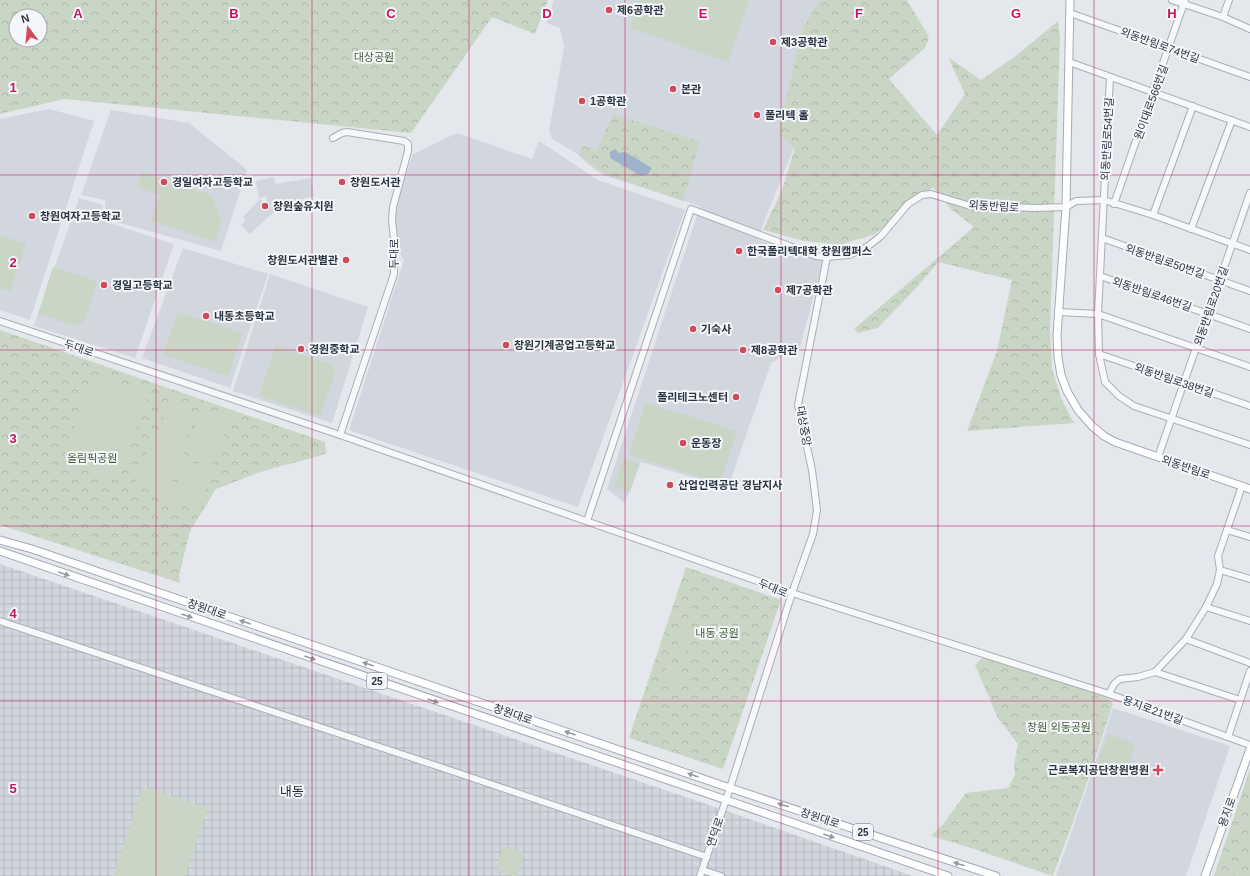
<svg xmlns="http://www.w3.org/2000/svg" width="1250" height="876" font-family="Helvetica,'Noto Sans KR',sans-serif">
  <defs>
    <pattern id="industrial-grid" width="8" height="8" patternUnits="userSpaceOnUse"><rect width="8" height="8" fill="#d2d6de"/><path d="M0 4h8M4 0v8" fill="none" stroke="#b4b8c0"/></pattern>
    <pattern id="forest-crowns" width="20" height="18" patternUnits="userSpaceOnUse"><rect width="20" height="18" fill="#c9d6c5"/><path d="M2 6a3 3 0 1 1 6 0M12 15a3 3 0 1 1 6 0" fill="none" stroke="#adb8ab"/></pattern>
  </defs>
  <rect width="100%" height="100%" fill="#e4e7ec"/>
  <!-- built -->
  <g fill="#d2d6de">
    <polygon points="554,0 827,0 795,145 762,227 761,241 823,261 800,347 771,363 728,488 641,462 625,503 607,489 700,206 603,175 589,165 576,153 552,139 549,131 564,47 560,28 546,23"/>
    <polygon points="49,109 94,121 30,320 0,310 0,119"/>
    <polygon points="111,110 189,123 247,170 221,251 106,219 105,200 81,195"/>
    <polygon points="457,133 532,159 539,141 598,180 685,210 578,507 349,430 404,260 396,248 395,209 413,154"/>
    <polygon points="274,177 275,184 311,178 314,196 288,203 288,201 283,202 282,200 278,201 275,204 278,208 250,234 241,225 246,220 243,217 260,199 264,203 267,200 266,196 259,198 256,181"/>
    <polygon points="79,198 103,205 100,220 174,244 135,358 34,326"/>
    <polygon points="183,248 268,274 230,388 142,358"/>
    <polygon points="270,274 368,307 332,423 233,391"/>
    <polygon points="1113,708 1230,746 1186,876 1056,876 1085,793"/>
  </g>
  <!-- industrial -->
  <polygon fill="url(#industrial-grid)" points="0,564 712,806 913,876 0,876"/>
  <!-- forest -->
  <g fill="url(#forest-crowns)" fill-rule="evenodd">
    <path d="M0 0H548L535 34 492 17 411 133 64 99 0 114ZM16 16H40V40H16Z"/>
    <polygon points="820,0 907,0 929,37 925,48 889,79 937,135 965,94 948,57 981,80 1017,55 1058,21 1060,38 1050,331 1052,368 1061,398 1074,423 967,431 997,351 1012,280 938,262 917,287 878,328 858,333 854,329 974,227 951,209 933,187 875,234 840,245 805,241 763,230 782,190 795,148 778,134 803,28"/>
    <polygon points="613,114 700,142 683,201 604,174 579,155 583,146 597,150"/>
    <polygon points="0,330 325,442 326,453 319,456 263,471 216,489 190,531 179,575 180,583 0,525"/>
    <polygon points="686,567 781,600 723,769 629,738"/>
    <polygon points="985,656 1106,695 1113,704 1082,797 1053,876 965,846 931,836 944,823 966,793 1008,788 1015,775 1014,766 1018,744 998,718 975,665"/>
    <polygon points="1250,769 1250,876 1214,876"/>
  </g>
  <!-- pitch -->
  <g fill="#c9d6c5">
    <polygon points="640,0 749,0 728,62 630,28"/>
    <polygon points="142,172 212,195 221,223 215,242 151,221 160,195 137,187"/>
    <polygon points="0,235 26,244 10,291 0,288"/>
    <polygon points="53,267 97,281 85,320 75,326 38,314"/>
    <polygon points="178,312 242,333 228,376 163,355"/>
    <polygon points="276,346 333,365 335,374 320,416 259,396"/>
    <polygon points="91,375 148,393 119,481 62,463"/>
    <polygon points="646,403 737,431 720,483 629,455"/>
    <polygon points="169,404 195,415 186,438 159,428"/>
    <polygon points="201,409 229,418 215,462 187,453"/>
    <polygon points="155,429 188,441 167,497 135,485"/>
    <polygon points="623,458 639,463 630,492 614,487"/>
    <polygon points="185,460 212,468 204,494 200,493 196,508 169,500 173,487 177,487"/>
    <polygon points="678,628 695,634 691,645 675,640"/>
    <polygon points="674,643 688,647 683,662 670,657"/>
    <polygon points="668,661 682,665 676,686 662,682"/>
    <polygon points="1108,734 1135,744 1125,775 1096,766"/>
    <polygon points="143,786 208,808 185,876 113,876"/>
    <polygon points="503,846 525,853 517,876 513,876 496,871"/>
  </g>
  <!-- water -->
  <polygon fill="#9fb4cc" points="615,149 619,153 625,152 652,168 648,174 641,176 610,158 610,152"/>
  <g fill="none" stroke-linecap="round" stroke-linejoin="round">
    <defs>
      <g id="minor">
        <polyline points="1172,0 1223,17 1250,29"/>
        <polyline points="1070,13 1250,77"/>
        <polyline points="1223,17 1229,0"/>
        <polyline points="1069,62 1250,127"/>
        <polyline points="1110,77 1098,314 1099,354 1105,382 1119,396 1134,406 1250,445"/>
        <polyline points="333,138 342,133 347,132 404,141 408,144 408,151 393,207 392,220 394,239 394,274 340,435"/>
        <polyline points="1114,204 1185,0"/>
        <polyline points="1153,215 1193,106"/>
        <polyline points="1191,229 1232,120"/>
        <polyline points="1102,238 1250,291"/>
        <polyline points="827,257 798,405 812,470 817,510 813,534 792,593 1109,694"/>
        <polyline points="1100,276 1250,329"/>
        <polyline points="1058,312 1098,314 1250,367"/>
        <polyline points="0,321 340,435 792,593 730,788 700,876"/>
        <polyline points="1099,354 1250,406"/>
        <polyline points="1158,457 1250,193"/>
        <polyline points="1242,486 1218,556 1220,570 1217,584 1206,607 1186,639 1155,672 1138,677 1120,679 1114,684 1109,694 1250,745"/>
        <polyline points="587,521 691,209 816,256 827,257 849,255 867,247 881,236 908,204 922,195 931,194 967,205 1035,208 1066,207 1076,201 1104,200 1153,215 1250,250"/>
        <polyline points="1227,530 1250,537"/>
        <polyline points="1220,570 1250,579"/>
        <polyline points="1206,607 1250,621"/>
        <polyline points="0,621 452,771 707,857"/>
        <polyline points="1186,639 1250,663"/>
        <polyline points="1155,672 1240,700"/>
        <polyline points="1228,737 1250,671"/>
        <polyline points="702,870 721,876"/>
      </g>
      <g id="major">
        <polyline points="1070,0 1066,207 1057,335 1058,357 1061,375 1067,391 1078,410 1092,426 1104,436 1115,442 1250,489"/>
        <polyline points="0,540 32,549 721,785 996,876"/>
        <polyline points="0,551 948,876"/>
        <polyline points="1205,876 1250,749"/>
      </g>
    </defs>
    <!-- minor casing -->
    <use href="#minor" stroke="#a9aeb7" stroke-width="8"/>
    <!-- major casing -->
    <use href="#major" stroke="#a3abb8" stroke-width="9"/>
    <!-- minor -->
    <use href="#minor" stroke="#f7f8fa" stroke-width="6"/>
    <!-- major -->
    <use href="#major" stroke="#fff" stroke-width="7"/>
  </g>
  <!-- one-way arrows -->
  <defs><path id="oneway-solid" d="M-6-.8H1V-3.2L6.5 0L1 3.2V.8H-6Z"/></defs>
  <g fill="#959aa2">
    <use href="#oneway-solid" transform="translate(64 574) rotate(19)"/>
    <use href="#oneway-solid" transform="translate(187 616) rotate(19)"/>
    <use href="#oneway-solid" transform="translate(245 622) rotate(-161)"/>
    <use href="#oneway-solid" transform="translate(310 658) rotate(19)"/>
    <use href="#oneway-solid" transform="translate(368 664) rotate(-161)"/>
    <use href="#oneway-solid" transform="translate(433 701) rotate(19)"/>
    <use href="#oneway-solid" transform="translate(570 733) rotate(-161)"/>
    <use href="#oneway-solid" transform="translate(693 775) rotate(-161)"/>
    <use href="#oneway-solid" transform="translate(783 805) rotate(-162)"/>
    <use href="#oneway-solid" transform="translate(829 836) rotate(19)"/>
    <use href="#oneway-solid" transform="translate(959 864) rotate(-162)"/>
  </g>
  <!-- grid -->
  <path fill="none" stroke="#c2185b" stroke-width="1" stroke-opacity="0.55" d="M156 0V876M312 0V876M469 0V876M625 0V876M781 0V876M938 0V876M1094 0V876M0 175H1250M0 350H1250M0 526H1250M0 701H1250"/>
  <!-- markers -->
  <g fill="#d1495b" stroke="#f4f6f9" stroke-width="1.5">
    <circle cx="609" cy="10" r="4"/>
    <circle cx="773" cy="42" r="4"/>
    <circle cx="673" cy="89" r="4"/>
    <circle cx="582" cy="101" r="4"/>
    <circle cx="757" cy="115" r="4"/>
    <circle cx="164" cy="182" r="4"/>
    <circle cx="342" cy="182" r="4"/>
    <circle cx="265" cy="206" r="4"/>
    <circle cx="32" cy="216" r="4"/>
    <circle cx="739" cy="251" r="4"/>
    <circle cx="346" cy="260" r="4"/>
    <circle cx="104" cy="285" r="4"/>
    <circle cx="778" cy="290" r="4"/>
    <circle cx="206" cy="316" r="4"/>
    <circle cx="693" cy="329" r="4"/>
    <circle cx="506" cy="345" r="4"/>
    <circle cx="301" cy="349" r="4"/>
    <circle cx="743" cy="350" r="4"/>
    <circle cx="736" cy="397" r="4"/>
    <circle cx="683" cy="443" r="4"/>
    <circle cx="670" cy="485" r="4"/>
    <path d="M1156 764h4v4h4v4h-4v4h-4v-4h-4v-4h4z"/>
  </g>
  <g text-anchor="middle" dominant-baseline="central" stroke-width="4" stroke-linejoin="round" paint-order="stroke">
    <!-- shield labels -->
    <g fill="#f4f6f9" stroke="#676e7b" stroke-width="1">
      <rect x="367" y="673" width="20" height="16" rx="3"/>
      <rect x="853" y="824" width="20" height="16" rx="3"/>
    </g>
    <g font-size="10" font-weight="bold" fill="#2b3445">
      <text x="377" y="681">25</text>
      <text x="863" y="832">25</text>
    </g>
    <!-- poi labels -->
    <g font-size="11" font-weight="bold" fill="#2b3445" stroke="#f4f6f9" text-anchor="start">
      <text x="617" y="10">제6공학관</text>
      <text x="781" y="42">제3공학관</text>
      <text x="681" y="89">본관</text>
      <text x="590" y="101">1공학관</text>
      <text x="765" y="115">폴리텍 홀</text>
      <text x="172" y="182">경일여자고등학교</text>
      <text x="350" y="182">창원도서관</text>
      <text x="273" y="206">창원숲유치원</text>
      <text x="40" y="216">창원여자고등학교</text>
      <text x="747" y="251">한국폴리텍대학 창원캠퍼스</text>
      <text x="338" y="260" text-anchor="end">창원도서관별관</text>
      <text x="112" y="285">경일고등학교</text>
      <text x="786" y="290">제7공학관</text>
      <text x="214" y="316">내동초등학교</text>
      <text x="701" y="329">기숙사</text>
      <text x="514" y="345">창원기계공업고등학교</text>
      <text x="309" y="349">경원중학교</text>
      <text x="751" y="350">제8공학관</text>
      <text x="728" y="397" text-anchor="end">폴리테크노센터</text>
      <text x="691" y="443">운동장</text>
      <text x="678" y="485">산업인력공단 경남지사</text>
      <text x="1149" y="770" text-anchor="end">근로복지공단창원병원</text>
    </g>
    <!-- street labels -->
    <g font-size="11" fill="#2b3445" stroke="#f4f6f9">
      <text transform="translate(1160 45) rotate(20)">외동반림로74번길</text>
      <text transform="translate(1151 102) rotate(-70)">원이대로566번길</text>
      <text transform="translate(1107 139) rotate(-87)">외동반림로54번길</text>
      <text transform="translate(994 206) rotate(4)">외동반림로</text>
      <text transform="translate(394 254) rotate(-90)">두대로</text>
      <text transform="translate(1165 261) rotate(19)">외동반림로50번길</text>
      <text transform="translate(1152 294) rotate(19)">외동반림로46번길</text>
      <text transform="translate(1211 306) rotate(-71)">외동반림로20번길</text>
      <text transform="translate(79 348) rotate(19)">두대로</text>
      <text transform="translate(1174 380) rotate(19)">외동반림로38번길</text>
      <text transform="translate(804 426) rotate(80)">대상중앙</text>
      <text transform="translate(1186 467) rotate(19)">외동반림로</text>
      <text transform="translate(773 588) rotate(22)">두대로</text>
      <text transform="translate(207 609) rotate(19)">창원대로</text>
      <text transform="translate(1153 710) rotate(20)">용지로21번길</text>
      <text transform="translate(513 714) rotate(19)">창원대로</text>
      <text transform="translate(1227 812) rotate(-70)">용지로</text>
      <text transform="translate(820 818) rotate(18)">창원대로</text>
      <text transform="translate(715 832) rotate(-71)">연덕로</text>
    </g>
    <!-- park labels -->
    <g font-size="11" fill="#3f6138" stroke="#f4f6f9">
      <text x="374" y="57">대상공원</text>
      <text x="92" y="458">올림픽공원</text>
      <text x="717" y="633">내동 공원</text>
      <text x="1059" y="727">창원 외동공원</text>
    </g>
    <!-- quarter labels -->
    <g font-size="13" fill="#1d2536" stroke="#f4f6f9">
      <text x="292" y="791">내동</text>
    </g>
  </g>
  <g font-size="13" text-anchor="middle" font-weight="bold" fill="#c2185b" stroke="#f4f6f9" stroke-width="4" stroke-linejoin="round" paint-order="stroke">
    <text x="78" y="18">A</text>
    <text x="234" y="18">B</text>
    <text x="391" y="18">C</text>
    <text x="547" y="18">D</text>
    <text x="703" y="18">E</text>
    <text x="859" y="18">F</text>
    <text x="1016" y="18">G</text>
    <text x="1172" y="18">H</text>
    <text x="13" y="92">1</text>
    <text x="13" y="267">2</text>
    <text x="13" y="443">3</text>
    <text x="13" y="618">4</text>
    <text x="13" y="793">5</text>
  </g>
  <!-- north arrow -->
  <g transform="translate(28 28) rotate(344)"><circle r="19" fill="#f4f6f9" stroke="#a4a8b1"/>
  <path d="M0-3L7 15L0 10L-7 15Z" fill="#d1495b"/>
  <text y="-6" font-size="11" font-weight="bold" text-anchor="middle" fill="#2b3445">N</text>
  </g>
</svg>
